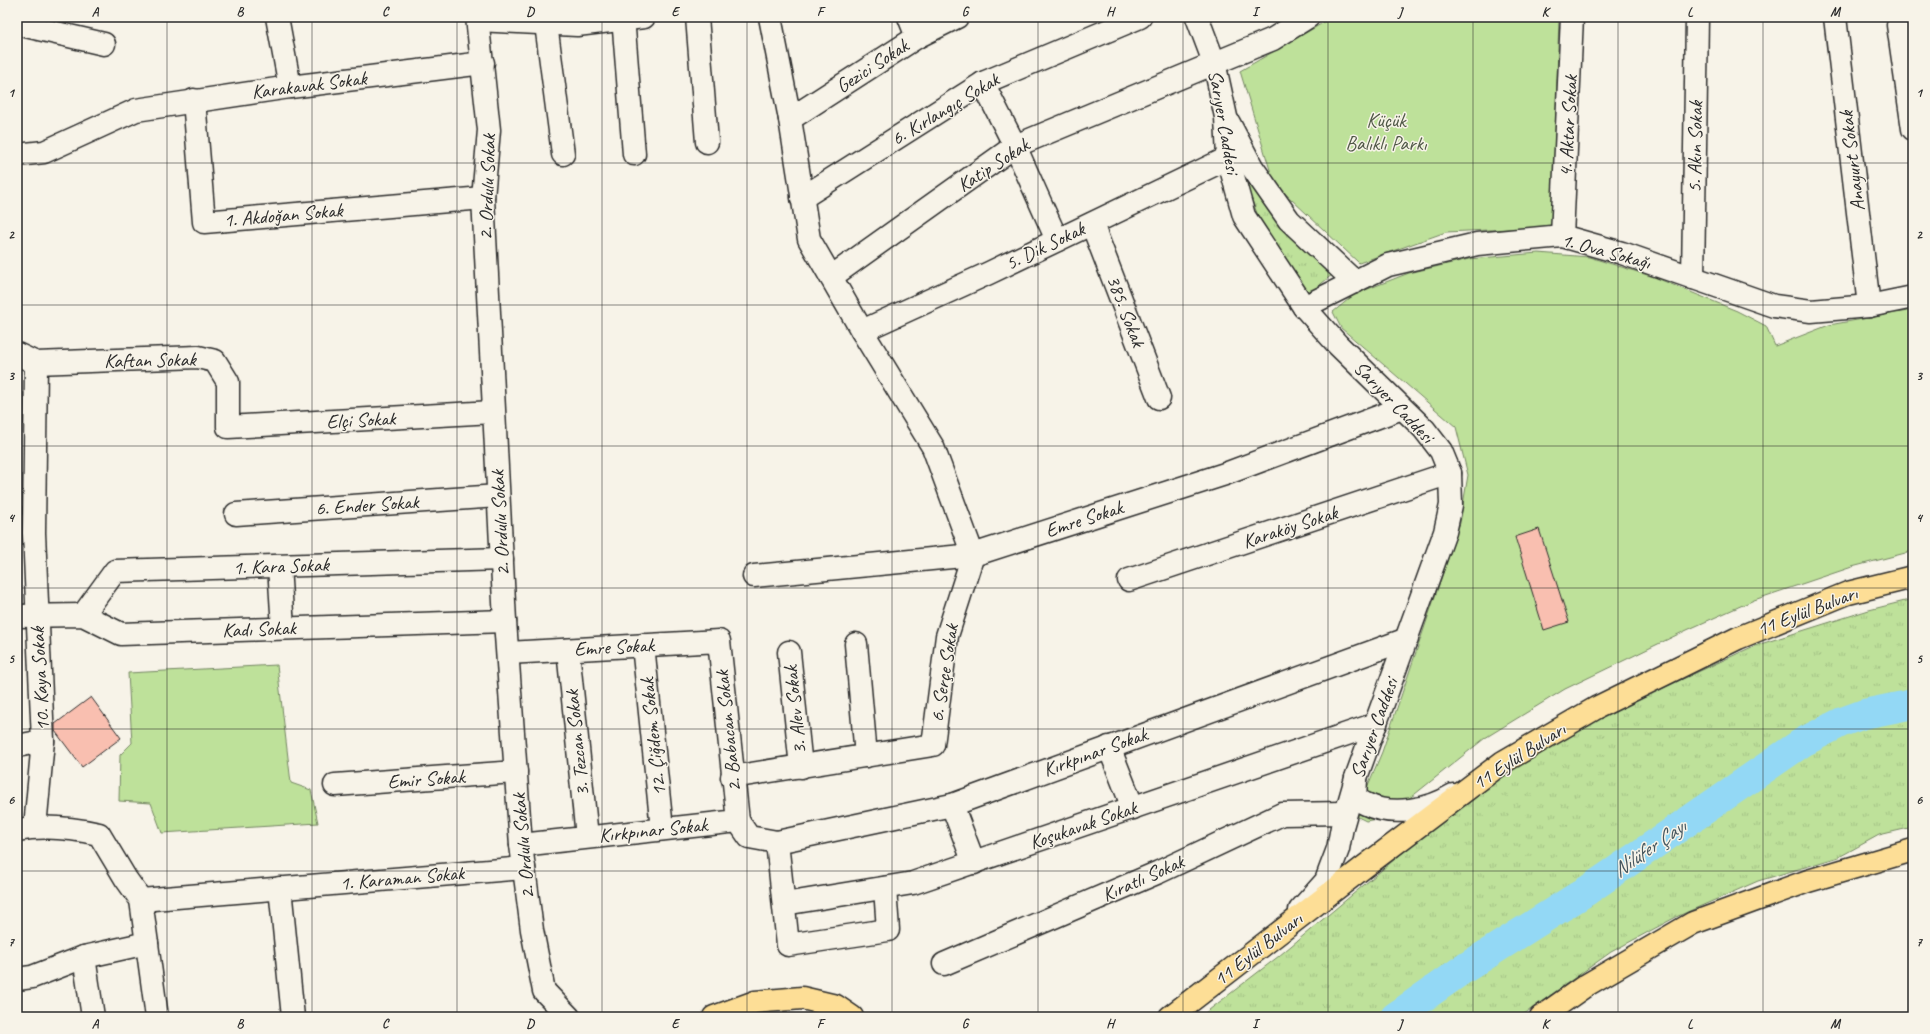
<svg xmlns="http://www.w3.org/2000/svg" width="1930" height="1034" font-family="Caveat,sans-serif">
  <defs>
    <pattern id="grass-tufts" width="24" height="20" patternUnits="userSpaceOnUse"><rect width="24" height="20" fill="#bee19a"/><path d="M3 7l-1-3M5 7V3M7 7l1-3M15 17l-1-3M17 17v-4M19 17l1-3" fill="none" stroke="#a3c185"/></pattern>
  </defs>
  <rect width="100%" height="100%" fill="#f7f3e8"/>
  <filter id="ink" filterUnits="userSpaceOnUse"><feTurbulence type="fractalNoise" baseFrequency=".025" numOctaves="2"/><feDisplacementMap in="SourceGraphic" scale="8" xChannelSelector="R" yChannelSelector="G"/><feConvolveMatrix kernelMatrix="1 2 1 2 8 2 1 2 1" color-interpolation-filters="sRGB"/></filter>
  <g filter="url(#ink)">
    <!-- grass -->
    <g fill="url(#grass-tufts)" stroke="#748662">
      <polygon points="1239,168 1333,274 1309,294 1261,223"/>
      <polygon points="1913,599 1913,827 1879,835 1839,857 1758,881 1676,917 1611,952 1520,1017 1200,1017 1279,956 1401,854 1498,777 1607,714 1754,646 1869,610"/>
    </g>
    <!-- park -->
    <g fill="#bee19a" stroke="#748662">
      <polygon points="1333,17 1559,17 1552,227 1446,232 1359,263 1274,183 1240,71"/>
      <polygon points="1538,253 1589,257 1654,277 1737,311 1766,326 1775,346 1829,325 1913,310 1913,551 1852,567 1754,600 1687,630 1565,689 1485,738 1415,794 1381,818 1366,821 1358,817 1358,809 1382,752 1460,523 1468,475 1456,427 1341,328 1333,312 1355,294 1409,273 1469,259"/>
      <polygon points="277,665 291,783 311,790 318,823 162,833 151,803 119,801 120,755 132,743 128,673"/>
    </g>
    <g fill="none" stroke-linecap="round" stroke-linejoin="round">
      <!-- river -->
      <polyline stroke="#93d8f5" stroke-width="30" points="1395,1017 1462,970 1588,890 1803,742 1842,722 1864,714 1913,704"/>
    </g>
    <!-- building -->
    <g fill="#f9bfb0" stroke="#2b2b2b">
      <polygon points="1539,529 1569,622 1544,630 1515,537"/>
      <polygon points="91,697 121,738 82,767 55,731 55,724"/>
    </g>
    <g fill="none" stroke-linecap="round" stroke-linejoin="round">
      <defs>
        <g id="minor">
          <polyline points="277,17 290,87"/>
          <polyline points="477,17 489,130 483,198 505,621 521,845 532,930 544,991 569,1017"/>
          <polyline points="623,17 634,154"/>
          <polyline points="697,17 707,142"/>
          <polyline points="909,17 917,37"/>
          <polyline points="1197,17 1214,62 1226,117 1228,158 1244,216 1304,307 1338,345 1424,429 1441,451 1450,473 1451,505 1445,532 1357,775 1342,827 1338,849 1330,870 1326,881 1300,910"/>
          <polyline points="1835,17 1869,306"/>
          <polyline points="478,20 577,25 644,17"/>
          <polyline points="17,24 104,44"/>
          <polyline points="546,24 563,154"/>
          <polyline points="1898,25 1913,129"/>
          <polyline points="983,83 1015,146 1057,240"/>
          <polyline points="194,100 204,222 483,198"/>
          <polyline points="790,119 917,37 957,17"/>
          <polyline points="1229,123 1252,167 1289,220 1355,282"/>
          <polyline points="17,155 44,152 136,110 290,87 483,63"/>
          <polyline points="802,198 983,83 1140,17"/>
          <polyline points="1092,224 1159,398"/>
          <polyline points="1562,236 1572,17"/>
          <polyline points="831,277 1015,146 1273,39 1308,17"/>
          <polyline points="1693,278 1697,17"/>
          <polyline points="1304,307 1388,265 1477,244 1562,236 1622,253 1774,306 1811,311 1869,306 1913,297"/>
          <polyline points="862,331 989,273 1228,158"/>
          <polyline points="17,354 36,363 198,357 215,361 228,382 228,427 493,412"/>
          <polyline points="236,514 498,496"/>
          <polyline points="279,566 283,628"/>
          <polyline points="754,576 973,555 1225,474 1402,408"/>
          <polyline points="1129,580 1450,473"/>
          <polyline points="83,615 115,571 502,559"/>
          <polyline points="17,616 83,615 121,634 505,621"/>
          <polyline points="856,644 866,756"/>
          <polyline points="643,645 662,829"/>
          <polyline points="568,650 587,837"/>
          <polyline points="789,652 801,767"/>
          <polyline points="508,653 719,641 738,821"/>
          <polyline points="17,746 43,741"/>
          <polyline points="1109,747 1133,808"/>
          <polyline points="732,777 933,745 947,636 973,555 933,447 862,331 809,239 790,119 770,17"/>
          <path d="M1356 778C1356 785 1354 794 1358 799 1360 801 1364 803 1366 804 1392 817 1429 810 1453 795"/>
          <polyline points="335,785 516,772"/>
          <polyline points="952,805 974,863"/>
          <polyline points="35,827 43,741 34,533 36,363"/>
          <path d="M17 830C45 825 72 828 99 834L126 879 141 900 157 1017"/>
          <polyline points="777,842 788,945 888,930 885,888"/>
          <polyline points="521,845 738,821 749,837 777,842 952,805 1407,639"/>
          <polyline points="280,888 293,1017"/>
          <polyline points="141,900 524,868"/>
          <polyline points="784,904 913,883 1376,724"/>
          <polyline points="84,957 93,1017"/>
          <polyline points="944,964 1159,872 1282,814 1345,813"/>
          <polyline points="17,979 32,977 84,957 147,943"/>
        </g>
        <g id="major">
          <polyline points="714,1017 755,1002 802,998 836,1006 852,1017"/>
          <polyline points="1170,1017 1364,867 1503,762 1596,708 1738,638 1848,593 1913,577"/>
          <polyline points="1541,1017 1585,986 1693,923 1808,881 1913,850"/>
        </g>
      </defs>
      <!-- minor casing -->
      <use href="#minor" stroke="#2b2b2b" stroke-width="25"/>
      <!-- major casing -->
      <use href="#major" stroke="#2b2b2b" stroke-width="25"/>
      <!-- minor -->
      <use href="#minor" stroke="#f7f3e8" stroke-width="22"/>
      <!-- major -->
      <use href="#major" stroke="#fdde96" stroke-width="22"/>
    </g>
  </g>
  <!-- grid -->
  <path fill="none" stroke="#2b2b2b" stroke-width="1" stroke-opacity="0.55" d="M167 17V1017M312 17V1017M457 17V1017M602 17V1017M747 17V1017M892 17V1017M1038 17V1017M1183 17V1017M1328 17V1017M1473 17V1017M1618 17V1017M1763 17V1017M17 163H1913M17 305H1913M17 446H1913M17 588H1913M17 729H1913M17 871H1913"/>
  <g text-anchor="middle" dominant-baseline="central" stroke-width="3" stroke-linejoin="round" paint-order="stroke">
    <!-- street labels -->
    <g font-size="20" fill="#2b2b2b" stroke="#f7f3e8">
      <text transform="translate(872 66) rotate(-33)">Gezici Sokak</text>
      <text transform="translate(309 85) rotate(-7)">Karakavak Sokak</text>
      <text transform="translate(945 109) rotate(-31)">6. Kırlangıç Sokak</text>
      <text transform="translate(1224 122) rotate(80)">Sarıyer Caddesi</text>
      <text transform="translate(1568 126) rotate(-87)">4. Aktar Sokak</text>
      <text transform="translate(1695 147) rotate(-89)">5. Akın Sokak</text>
      <text transform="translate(1852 161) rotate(-97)">Anayurt Sokak</text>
      <text transform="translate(993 165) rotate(-33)">Katip Sokak</text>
      <text transform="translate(487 187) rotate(-88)">2. Ordulu Sokak</text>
      <text transform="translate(283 215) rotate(-5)">1. Akdoğan Sokak</text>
      <text transform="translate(1045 246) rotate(-26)">5. Dik Sokak</text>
      <text transform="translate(1606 251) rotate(15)">1. Ova Sokağı</text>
      <text transform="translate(1126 311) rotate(69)">385. Sokak</text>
      <text transform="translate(150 360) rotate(-1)">Kaftan Sokak</text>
      <text transform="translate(1394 402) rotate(46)">Sarıyer Caddesi</text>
      <text transform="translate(361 420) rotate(-3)">Elçi Sokak</text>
      <text transform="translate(367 505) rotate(-4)">6. Ender Sokak</text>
      <text transform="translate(1084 519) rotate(-18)">Emre Sokak</text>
      <text transform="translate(500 523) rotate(-93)">2. Ordulu Sokak</text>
      <text transform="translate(1290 527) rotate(-18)">Karaköy Sokak</text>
      <text transform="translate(281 566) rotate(-2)">1. Kara Sokak</text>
      <text transform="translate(1807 611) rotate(-21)">11 Eylül Bulvarı</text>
      <text transform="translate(259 629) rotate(-2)">Kadı Sokak</text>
      <text transform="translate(614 647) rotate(-3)">Emre Sokak</text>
      <text transform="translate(944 673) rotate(-81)">6. Serçe Sokak</text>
      <text transform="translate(40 679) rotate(-93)">10. Kaya Sokak</text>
      <text transform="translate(795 710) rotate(-96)">3. Alev Sokak</text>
      <text transform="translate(1374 728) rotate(-70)">Sarıyer Caddesi</text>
      <text transform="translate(728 731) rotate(-96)">2. Babacan Sokak</text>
      <text transform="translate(653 737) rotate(-96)">12. Çiğdem Sokak</text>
      <text transform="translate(577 743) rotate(-96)">3. Tezcan Sokak</text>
      <text transform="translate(1095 752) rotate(-20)">Kırkpınar Sokak</text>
      <text transform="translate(1519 756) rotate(-33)">11 Eylül Bulvarı</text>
      <text transform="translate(426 779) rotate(-4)">Emir Sokak</text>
      <text transform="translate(1083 825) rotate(-19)">Koşukavak Sokak</text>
      <text transform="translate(653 830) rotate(-6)">Kırkpınar Sokak</text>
      <text transform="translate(523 846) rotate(-95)">2. Ordulu Sokak</text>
      <text transform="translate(402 878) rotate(-5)">1. Karaman Sokak</text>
      <text transform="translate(1143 878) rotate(-24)">Kıratlı Sokak</text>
      <text transform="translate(1258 949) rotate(-38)">11 Eylül Bulvarı</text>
    </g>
    <!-- park labels -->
    <g font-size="20" fill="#505847" stroke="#f7f3e8">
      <text x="1386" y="120">Küçük<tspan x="1386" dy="23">Balıklı Parkı</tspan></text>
    </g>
    <!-- water labels -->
    <g font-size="21" font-style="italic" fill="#45565e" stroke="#f7f3e8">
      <text transform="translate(1649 848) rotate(-35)">Nilüfer Çayı</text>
    </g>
  </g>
  <!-- margin -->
  <rect width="1930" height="1034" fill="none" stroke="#f7f3e8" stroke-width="44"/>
  <rect x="22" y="22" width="1886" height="990" fill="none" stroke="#2b2b2b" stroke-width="1.5"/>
  <g font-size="13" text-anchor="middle" font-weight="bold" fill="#2b2b2b">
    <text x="95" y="16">A</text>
    <text x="240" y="16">B</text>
    <text x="385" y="16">C</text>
    <text x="530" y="16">D</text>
    <text x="675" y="16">E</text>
    <text x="820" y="16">F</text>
    <text x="965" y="16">G</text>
    <text x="1110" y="16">H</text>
    <text x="1255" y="16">I</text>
    <text x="1400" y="16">J</text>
    <text x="1545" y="16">K</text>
    <text x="1690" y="16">L</text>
    <text x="1835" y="16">M</text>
    <text x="11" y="97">1</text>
    <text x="1919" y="97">1</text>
    <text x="11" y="239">2</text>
    <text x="1919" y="239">2</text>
    <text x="11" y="380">3</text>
    <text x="1919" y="380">3</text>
    <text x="11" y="522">4</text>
    <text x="1919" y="522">4</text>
    <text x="11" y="663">5</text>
    <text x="1919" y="663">5</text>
    <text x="11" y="804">6</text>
    <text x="1919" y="804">6</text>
    <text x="11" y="946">7</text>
    <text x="1919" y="946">7</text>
    <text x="95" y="1028">A</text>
    <text x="240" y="1028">B</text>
    <text x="385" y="1028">C</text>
    <text x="530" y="1028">D</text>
    <text x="675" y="1028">E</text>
    <text x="820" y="1028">F</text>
    <text x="965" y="1028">G</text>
    <text x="1110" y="1028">H</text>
    <text x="1255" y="1028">I</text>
    <text x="1400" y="1028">J</text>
    <text x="1545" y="1028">K</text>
    <text x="1690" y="1028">L</text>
    <text x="1835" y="1028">M</text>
  </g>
</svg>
